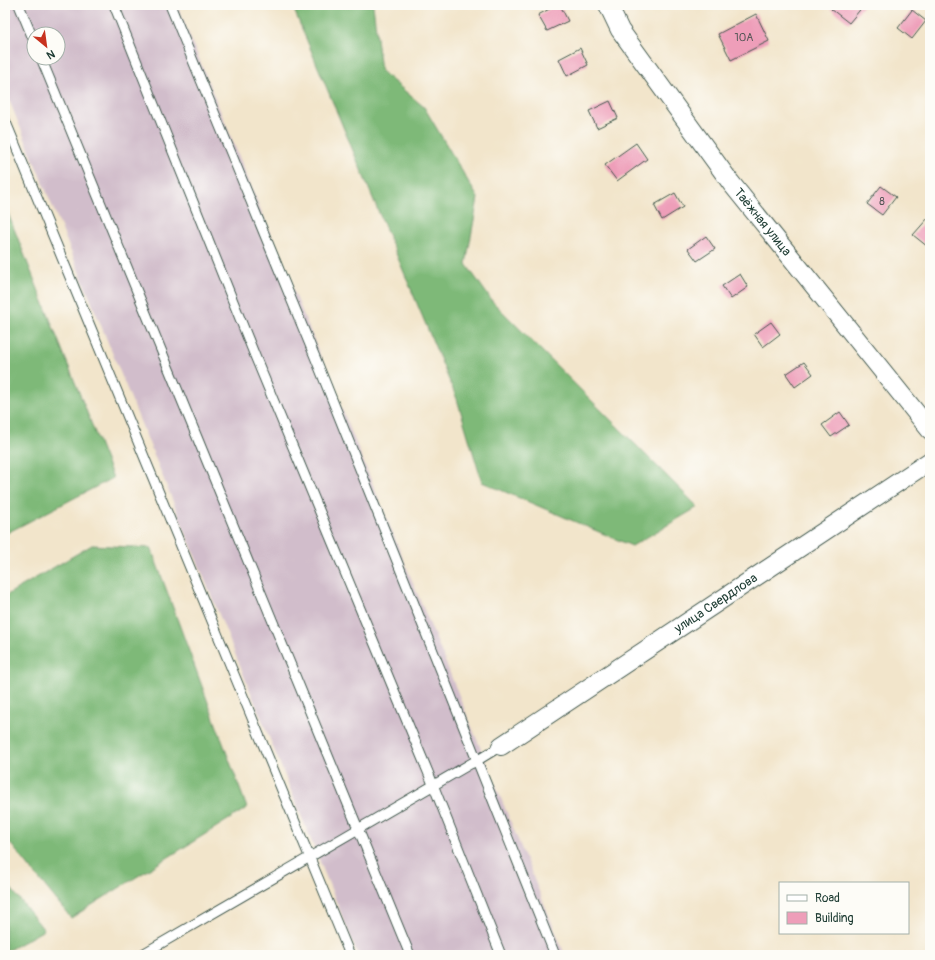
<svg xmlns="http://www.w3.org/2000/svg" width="935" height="960" font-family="Pangolin,sans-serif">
  <rect width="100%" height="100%" fill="#fdfcf7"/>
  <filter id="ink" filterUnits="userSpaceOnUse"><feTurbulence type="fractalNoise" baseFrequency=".025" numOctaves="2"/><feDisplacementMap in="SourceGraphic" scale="8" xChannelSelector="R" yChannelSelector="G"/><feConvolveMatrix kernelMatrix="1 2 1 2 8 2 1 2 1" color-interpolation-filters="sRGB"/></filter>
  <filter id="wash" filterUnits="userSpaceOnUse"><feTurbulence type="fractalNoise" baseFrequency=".012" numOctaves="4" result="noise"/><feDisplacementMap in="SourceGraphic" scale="16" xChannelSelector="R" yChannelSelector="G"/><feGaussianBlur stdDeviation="0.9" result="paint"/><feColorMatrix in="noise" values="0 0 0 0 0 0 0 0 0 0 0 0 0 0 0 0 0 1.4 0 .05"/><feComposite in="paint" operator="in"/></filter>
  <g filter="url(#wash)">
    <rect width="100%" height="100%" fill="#f2e5cb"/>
    <!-- industrial -->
    <path fill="#d1bdcb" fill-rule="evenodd" d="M5 5H177L565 955H358L5 90ZM34 34H58V58H34Z"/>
    <!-- forest -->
    <g fill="#7eb978" stroke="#4e7b56">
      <polygon points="292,5 373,5 381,71 424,107 478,198 466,264 492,301 698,507 632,546 482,482 457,399"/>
      <polygon points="5,206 113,478 5,534"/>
      <polygon points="92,545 151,548 247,808 71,918 5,837 5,596"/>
      <polygon points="5,881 44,930 5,952"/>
    </g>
    <g id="blocks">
      <!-- building -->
      <g fill="#ee9eb9">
        <polygon points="557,5 560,5 568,21 547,31 538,15"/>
        <polygon points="835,5 864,5 849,23 831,9"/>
        <polygon points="912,10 926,21 912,39 898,28"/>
        <polygon points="756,14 769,41 731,60 718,34"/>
        <polygon points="580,48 588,65 567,76 559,59"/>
        <polygon points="610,101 618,118 597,128 589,111"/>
        <polygon points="636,143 647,159 617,181 605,165"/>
        <polygon points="881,186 896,197 882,215 867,204"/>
        <polygon points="675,193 683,207 662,220 654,205"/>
        <polygon points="928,218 930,219 930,244 928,247 913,235"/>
        <polygon points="706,236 715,249 697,261 688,249"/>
        <polygon points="740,274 748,287 731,299 722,286"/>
        <polygon points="771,322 780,334 763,347 754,334"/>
        <polygon points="804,362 813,374 795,387 786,374"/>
        <polygon points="840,412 849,425 831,437 822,425"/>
      </g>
    </g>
  </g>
  <g filter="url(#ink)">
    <use href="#blocks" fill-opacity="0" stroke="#3f564b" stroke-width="1"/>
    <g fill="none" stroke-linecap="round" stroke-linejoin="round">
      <defs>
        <g id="service">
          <polyline points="19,5 34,41"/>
          <polyline points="114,5 255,356 428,772 501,955"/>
          <polyline points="170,5 315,357 555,955"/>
          <polyline points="41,58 410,955"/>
          <polyline points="5,120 350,955"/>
          <polyline points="473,763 501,746"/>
          <polyline points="141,955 477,760"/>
        </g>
        <g id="minor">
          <path id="s1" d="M608 5 620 30 731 183 930 430"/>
          <path id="s2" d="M501 746 930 461"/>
        </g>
      </defs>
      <!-- service casing -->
      <use href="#service" stroke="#3f564b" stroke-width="11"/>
      <!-- minor casing -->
      <use href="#minor" stroke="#3f564b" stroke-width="20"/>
      <!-- service -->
      <use href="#service" stroke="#fff" stroke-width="9"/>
      <!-- minor -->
      <use href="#minor" stroke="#fff" stroke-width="18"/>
    </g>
  </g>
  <g text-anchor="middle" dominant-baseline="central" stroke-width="3.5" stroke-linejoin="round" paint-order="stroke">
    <!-- number labels -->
    <g font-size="11" fill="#535555">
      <text x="744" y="37">10А</text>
      <text x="882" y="201">8</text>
    </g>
    <!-- street labels -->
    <g font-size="13" fill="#1f3d34" stroke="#fdfcf7">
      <text stroke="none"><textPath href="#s1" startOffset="267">Таёжная улица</textPath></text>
      <text stroke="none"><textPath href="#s2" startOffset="258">улица Свердлова</textPath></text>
    </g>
  </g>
  <!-- margin -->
  <rect width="935" height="960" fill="none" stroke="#fdfcf7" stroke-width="20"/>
  <!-- legend -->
  <rect x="779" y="882" width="130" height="52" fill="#fdfcf7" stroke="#a4b0a9"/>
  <rect x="787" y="895" width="20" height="6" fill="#ffffff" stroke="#a4b0a9"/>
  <text x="815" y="902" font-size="12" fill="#1f3d34">Road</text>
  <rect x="787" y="912" width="20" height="12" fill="#ee9eb9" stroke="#a4b0a9"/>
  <text x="815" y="922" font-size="12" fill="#1f3d34">Building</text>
  <!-- north arrow -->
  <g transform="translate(46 46) rotate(151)"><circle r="19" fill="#fdfcf7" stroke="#a4b0a9"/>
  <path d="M0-3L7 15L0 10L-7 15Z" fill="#c8321e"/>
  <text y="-6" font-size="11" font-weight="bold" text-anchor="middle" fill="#1f3d34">N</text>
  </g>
</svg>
